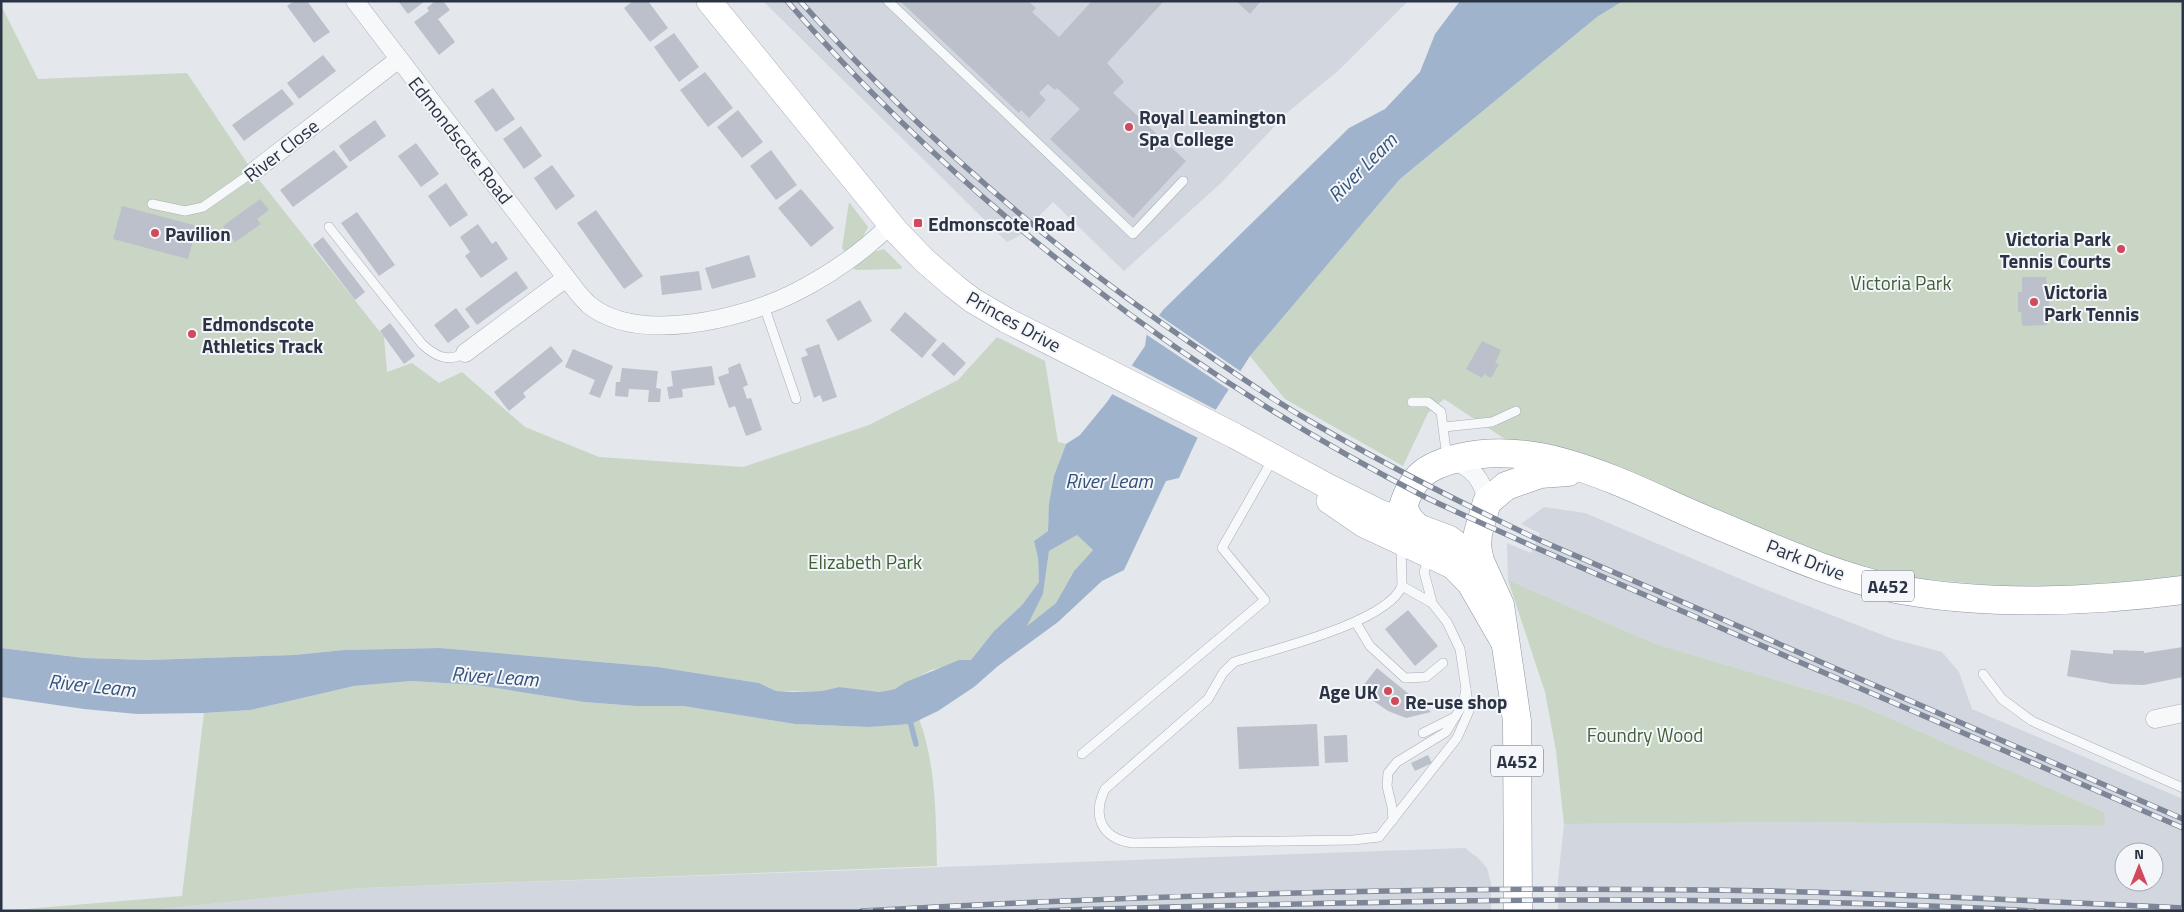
<svg xmlns="http://www.w3.org/2000/svg" width="2184" height="912" font-family="'Titillium Web',sans-serif">
  <rect width="100%" height="100%" fill="#e4e7ec"/>
  <!-- built -->
  <g fill="#d2d6de" fill-rule="evenodd">
    <polygon points="763,1 1408,1 1339,70 1288,112 1222,182 1124,271 1053,202 1019,236 1007,242"/>
    <path d="M1544 507 1585 513 1757 586 1893 639 1942 652 1959 672 1972 709 2183 799V911H1558V880L1564 824 1810 822 2104 826V812L1857 704 1656 644 1508 580 1507 543 1531 553 1540 533 1521 524ZM2124 852H2154V882H2124Z"/>
    <polygon points="1465,848 1478,858 1487,868 1491,883 1491,911 142,911 363,888"/>
  </g>
  <!-- green -->
  <g fill="#c9d6c5">
    <polygon points="1623,1 2183,1 2183,577 2096,587 2010,587 1923,579 1879,570 1842,560 1514,445 1444,399 1428,413 1403,466 1285,399 1250,356 1400,179 1597,17"/>
    <path d="M1 5 38 79 187 73 253 172 384 337 387 372 412 363 439 383 462 372 525 427 599 457 743 467 869 425 958 380 997 337 1045 361 1058 442 1066 444C1054 471 1049 502 1048 531L1034 541 1038 558 1039 582 1022 605 994 631 971 660 931 670 895 689 880 692 839 687 822 691H776L759 683 658 667 440 648 344 650 294 655 148 660 84 658 1 648Z"/>
    <polygon points="849,202 868,227 862,239 845,252 842,248"/>
    <polygon points="884,249 902,267 901,269 856,270 853,268 874,252"/>
    <polygon points="1077,535 1093,550 1074,571 1056,603 1026,627 1043,594 1049,551"/>
    <polygon points="1508,580 1656,644 1857,704 2104,812 2105,826 1810,822 1564,824 1556,751 1545,692"/>
    <path d="M410 681 476 685 584 702 636 706H683L795 724 869 727 911 724 919 719C936 763 936 820 937 866L363 888 142 911H1L182 896 204 713 251 710 354 686Z"/>
  </g>
  <!-- water -->
  <path fill="#9fb4cc" fill-rule="evenodd" d="M1460 1H1623L1597 17 1400 179 1250 356 1197 439 1179 478 1166 481 1124 570 1102 581 1058 622 998 666 974 687 938 711 911 724 869 727 795 724 683 706H636L584 702 476 685 411 681 354 686 251 710 204 713 137 714 84 709 1 697V648L84 658 148 660 294 655 344 650 440 648 658 667 759 683 776 691 793 692 822 691 839 687 880 692 895 689 906 682 959 660H971L994 631 1022 605 1039 582 1038 558 1034 541 1048 531 1049 504 1054 476 1066 444 1080 435 1107 402 1145 346 1147 332 1163 310 1349 128 1385 109 1420 72 1435 34ZM1077 535 1093 550 1074 571 1056 603 1027 626 1043 594 1049 551Z"/>
  <!-- pier -->
  <g fill="#e4e7ec">
    <polygon points="1157,314 1243,373 1231,391 1144,333"/>
    <polygon points="1129,364 1218,411 1200,439 1110,393"/>
  </g>
  <g fill="none" stroke-linecap="round" stroke-linejoin="round">
    <!-- stream -->
    <polyline stroke="#9fb4cc" stroke-width="5.5" points="909,717 916,744"/>
  </g>
  <!-- building -->
  <g fill="#bbc0ca">
    <polygon points="294,1 307,1 330,32 314,43 287,6"/>
    <polygon points="398,1 425,1 408,14"/>
    <polygon points="435,1 443,1 450,10 438,19 455,42 439,55 414,22 429,11 427,8"/>
    <polygon points="633,1 648,1 668,28 650,42 624,8"/>
    <polygon points="900,1 1028,1 1036,8 1032,12 1059,37 1092,1 1164,1 1107,63 1124,82 1113,93 1186,161 1133,218 1050,139 1080,109 1057,88 1055,90 1048,84 1039,93 1046,100 1029,118 1021,110 1019,113"/>
    <polygon points="1236,1 1261,1 1250,14"/>
    <polygon points="674,33 699,67 679,82 654,47"/>
    <polygon points="323,55 336,71 299,99 287,83"/>
    <polygon points="705,72 733,108 708,127 680,90"/>
    <polygon points="493,88 515,119 496,132 474,101"/>
    <polygon points="282,89 294,104 244,141 232,125"/>
    <polygon points="738,110 763,142 742,158 717,127"/>
    <polygon points="375,120 386,136 350,162 339,146"/>
    <polygon points="521,126 542,156 524,169 503,139"/>
    <polygon points="416,143 439,174 421,187 398,156"/>
    <polygon points="334,150 348,167 293,207 280,190"/>
    <polygon points="771,150 797,185 776,200 750,166"/>
    <polygon points="552,165 575,196 556,210 534,178"/>
    <polygon points="446,183 468,215 450,227 428,196"/>
    <polygon points="801,189 834,228 811,247 778,208"/>
    <polygon points="260,199 269,210 257,219 261,224 235,242 223,226"/>
    <polygon points="122,206 197,226 188,259 113,239"/>
    <polygon points="596,210 643,276 624,289 577,223"/>
    <polygon points="357,212 395,265 379,276 341,223"/>
    <polygon points="478,224 492,244 496,241 508,259 481,278 465,256 470,252 460,237"/>
    <polygon points="323,237 365,292 355,300 313,245"/>
    <polygon points="749,255 756,277 712,289 705,268"/>
    <polygon points="516,271 528,288 477,325 465,309"/>
    <polygon points="699,271 702,290 662,295 660,276"/>
    <polygon points="2022,277 2046,277 2050,311 2047,311 2047,325 2022,326 2021,312 2018,312 2018,292 2022,292"/>
    <polygon points="860,300 872,321 838,341 826,320"/>
    <polygon points="456,308 470,327 448,343 434,325"/>
    <polygon points="905,312 937,340 922,358 890,330"/>
    <polygon points="390,323 415,356 404,364 380,331"/>
    <polygon points="1482,341 1501,350 1495,363 1499,364 1491,378 1484,374 1482,378 1466,369"/>
    <polygon points="943,342 966,363 954,376 931,355"/>
    <polygon points="819,344 837,397 823,402 820,395 814,398 801,358 808,355 805,349"/>
    <polygon points="551,346 563,361 523,393 526,397 509,411 494,392"/>
    <polygon points="573,349 613,366 600,398 589,394 595,380 565,367"/>
    <polygon points="740,363 748,385 743,387 747,399 751,398 762,430 746,436 735,406 729,408 718,377 729,373 728,368"/>
    <polygon points="712,366 715,385 682,389 683,397 669,399 667,387 673,386 671,371"/>
    <polygon points="622,368 658,371 656,388 661,389 660,402 648,402 649,390 629,389 628,397 615,396 616,382 620,382"/>
    <polygon points="1408,610 1438,646 1415,666 1385,629"/>
    <polygon points="2183,647 2183,677 2144,685 2112,684 2067,676 2071,650 2113,654 2113,650 2144,651 2144,653"/>
    <polygon points="1377,668 1431,712 1406,718 1388,711 1359,691"/>
    <polygon points="1317,724 1319,766 1239,769 1237,727"/>
    <polygon points="1347,735 1348,762 1325,763 1324,736"/>
    <polygon points="1428,755 1432,763 1415,771 1411,763"/>
  </g>
  <g fill="none" stroke-linecap="round" stroke-linejoin="round">
    <defs>
      <g id="lane">
        <polyline points="888,1 1133,234 1183,181"/>
        <polyline points="152,204 185,211 203,207 253,172"/>
        <path d="M329 227 422 344C435 356 448 363 465 353"/>
        <polyline points="764,306 796,399"/>
        <polyline points="1412,402 1428,402 1441,412 1447,458"/>
        <polyline points="1444,427 1492,422 1516,411"/>
        <path d="M1401 545 1402 586C1387 623 1271 650 1234 662L1223 673 1208 699 1105 789C1092 816 1101 838 1132 843L1353 840 1379 837 1457 738 1469 711 1466 689"/>
        <polyline points="1429,557 1424,572 1432,602"/>
        <polyline points="1356,623 1370,646 1405,678 1426,677 1443,663"/>
        <polyline points="1983,674 2002,699 2032,721 2183,788"/>
        <polyline points="1423,733 1455,717"/>
        <polyline points="1082,754 1265,600 1222,548 1274,457"/>
        <polyline points="1393,820 1392,807 1387,786 1388,773 1397,762 1446,732 1463,704 1466,689 1460,649 1447,622 1432,603 1402,586"/>
      </g>
      <g id="street">
        <path d="M355 1 571 284C576 291 582 298 588 304 637 345 741 319 792 294 828 276 862 253 891 224"/>
        <polyline points="253,172 399,59"/>
        <polyline points="465,353 566,278"/>
        <path d="M1451 461C1473 466 1483 481 1487 502"/>
        <polyline points="2155,719 2183,713"/>
      </g>
      <g id="secondary">
        <polyline points="709,1 896,231 925,261 954,286 972,300 1006,320 1235,436 1329,487 1379,512 1449,538 1480,561"/>
        <polyline points="1329,501 1364,525 1452,566"/>
      </g>
      <g id="highway">
        <path d="M1505 642 1471 583 1409 519 1403 507C1412 476 1427 466 1458 458 1545 437 1631 489 1708 521 1769 546 1832 576 1896 589 1986 606 2092 602 2183 590"/>
        <polyline points="1518,911 1517,721 1500,605 1480,561 1477,547 1478,533 1487,502 1506,486 1540,474 1568,472"/>
      </g>
    </defs>
    <!-- lane casing -->
    <use href="#lane" stroke="#a9aeb7" stroke-width="10"/>
    <!-- street casing -->
    <use href="#street" stroke="#a9aeb7" stroke-width="19"/>
    <!-- secondary casing -->
    <use href="#secondary" stroke="#a9aeb7" stroke-width="26"/>
    <!-- highway casing -->
    <use href="#highway" stroke="#8b94a3" stroke-width="29"/>
    <!-- lane -->
    <use href="#lane" stroke="#f7f8fa" stroke-width="9"/>
    <!-- street -->
    <use href="#street" stroke="#f7f8fa" stroke-width="18"/>
    <!-- secondary -->
    <use href="#secondary" stroke="#fff" stroke-width="25"/>
    <!-- highway -->
    <use href="#highway" stroke="#fff" stroke-width="28"/>
    <defs>
      <g id="rail">
        <path d="M787 1C963 204 1189 376 1427 498 1462 515 1498 530 1534 547L2183 828"/>
        <path d="M800 1C916 131 1048 246 1192 344 1230 370 1268 397 1308 420 1382 463 1459 502 1537 539L2183 819"/>
        <path d="M862 911C1165 894 1468 885 1771 891 1908 894 2046 901 2183 908"/>
        <path d="M1038 911C1370 901 1703 892 2034 911"/>
      </g>
    </defs>
    <!-- rail casing -->
    <use href="#rail" stroke="#7d8696" stroke-width="5.5"/>
    <!-- rail -->
    <use href="#rail" stroke="#f4f6f9" stroke-width="4" stroke-dasharray="11" stroke-linecap="butt"/>
  </g>
  <!-- markers -->
  <g fill="#d1495b" stroke="#f4f6f9" stroke-width="2">
    <circle cx="1129" cy="127" r="5"/>
    <rect x="913" y="218" width="10" height="10" rx="2.5"/>
    <circle cx="155" cy="233" r="5"/>
    <circle cx="2121" cy="249" r="5"/>
    <circle cx="2034" cy="302" r="5"/>
    <circle cx="192" cy="334" r="5"/>
    <circle cx="1388" cy="691" r="5"/>
    <circle cx="1395" cy="701" r="5"/>
  </g>
  <g text-anchor="middle" dominant-baseline="central" stroke-width="4" stroke-linejoin="round" paint-order="stroke">
    <!-- shield labels -->
    <g fill="#f4f6f9" stroke="#676e7b" stroke-width="1">
      <rect x="1862" y="570.5" width="52" height="31" rx="4"/>
      <rect x="1491" y="745.5" width="52" height="31" rx="4"/>
    </g>
    <g font-size="18" font-weight="bold" fill="#2b3445">
      <text x="1888" y="586">A452</text>
      <text x="1517" y="761">A452</text>
    </g>
    <!-- poi labels -->
    <g font-size="19" font-weight="bold" fill="#2b3445" stroke="#f4f6f9" text-anchor="start">
      <text x="1139" y="116">Royal Leamington<tspan x="1139" dy="22">Spa College</tspan></text>
      <text x="928" y="223">Edmonscote Road</text>
      <text x="165" y="233">Pavilion</text>
      <text x="2111" y="238" text-anchor="end">Victoria Park<tspan x="2111" dy="22">Tennis Courts</tspan></text>
      <text x="2044" y="291">Victoria<tspan x="2044" dy="22">Park Tennis</tspan></text>
      <text x="202" y="323">Edmondscote<tspan x="202" dy="22">Athletics Track</tspan></text>
      <text x="1378" y="691" text-anchor="end">Age UK</text>
      <text x="1405" y="701">Re-use shop</text>
    </g>
    <!-- street labels -->
    <g font-size="19" fill="#2b3445" stroke="#f4f6f9">
      <text transform="translate(461 140) rotate(52)">Edmondscote Road</text>
      <text transform="translate(281 150) rotate(-38)">River Close</text>
      <text transform="translate(1014 321) rotate(29)">Princes Drive</text>
      <text transform="translate(1806 559) rotate(21)">Park Drive</text>
    </g>
    <!-- park labels -->
    <g font-size="19" fill="#3f6138" stroke="#f4f6f9">
      <text x="1901" y="282">Victoria Park</text>
      <text x="865" y="561">Elizabeth Park</text>
      <text x="1645" y="734">Foundry Wood</text>
    </g>
    <!-- water labels -->
    <g font-size="20" font-style="italic" fill="#34527a" stroke="#f4f6f9">
      <text transform="translate(1362 167) rotate(-45)">River Leam</text>
      <text x="1109" y="480">River Leam</text>
      <text transform="translate(495 676) rotate(4)">River Leam</text>
      <text transform="translate(92 685) rotate(6)">River Leam</text>
    </g>
  </g>
  <!-- border -->
  <rect width="2184" height="912" fill="none" stroke="#2b3445" stroke-width="5"/>
  <!-- north arrow -->
  <g transform="translate(2139 867)"><circle r="24" fill="#f4f6f9" stroke="#a4a8b1"/>
  <path d="M0-4L9 19L0 12L-9 19Z" fill="#d1495b"/>
  <text y="-8" font-size="14" font-weight="bold" text-anchor="middle" fill="#2b3445">N</text>
  </g>
</svg>
